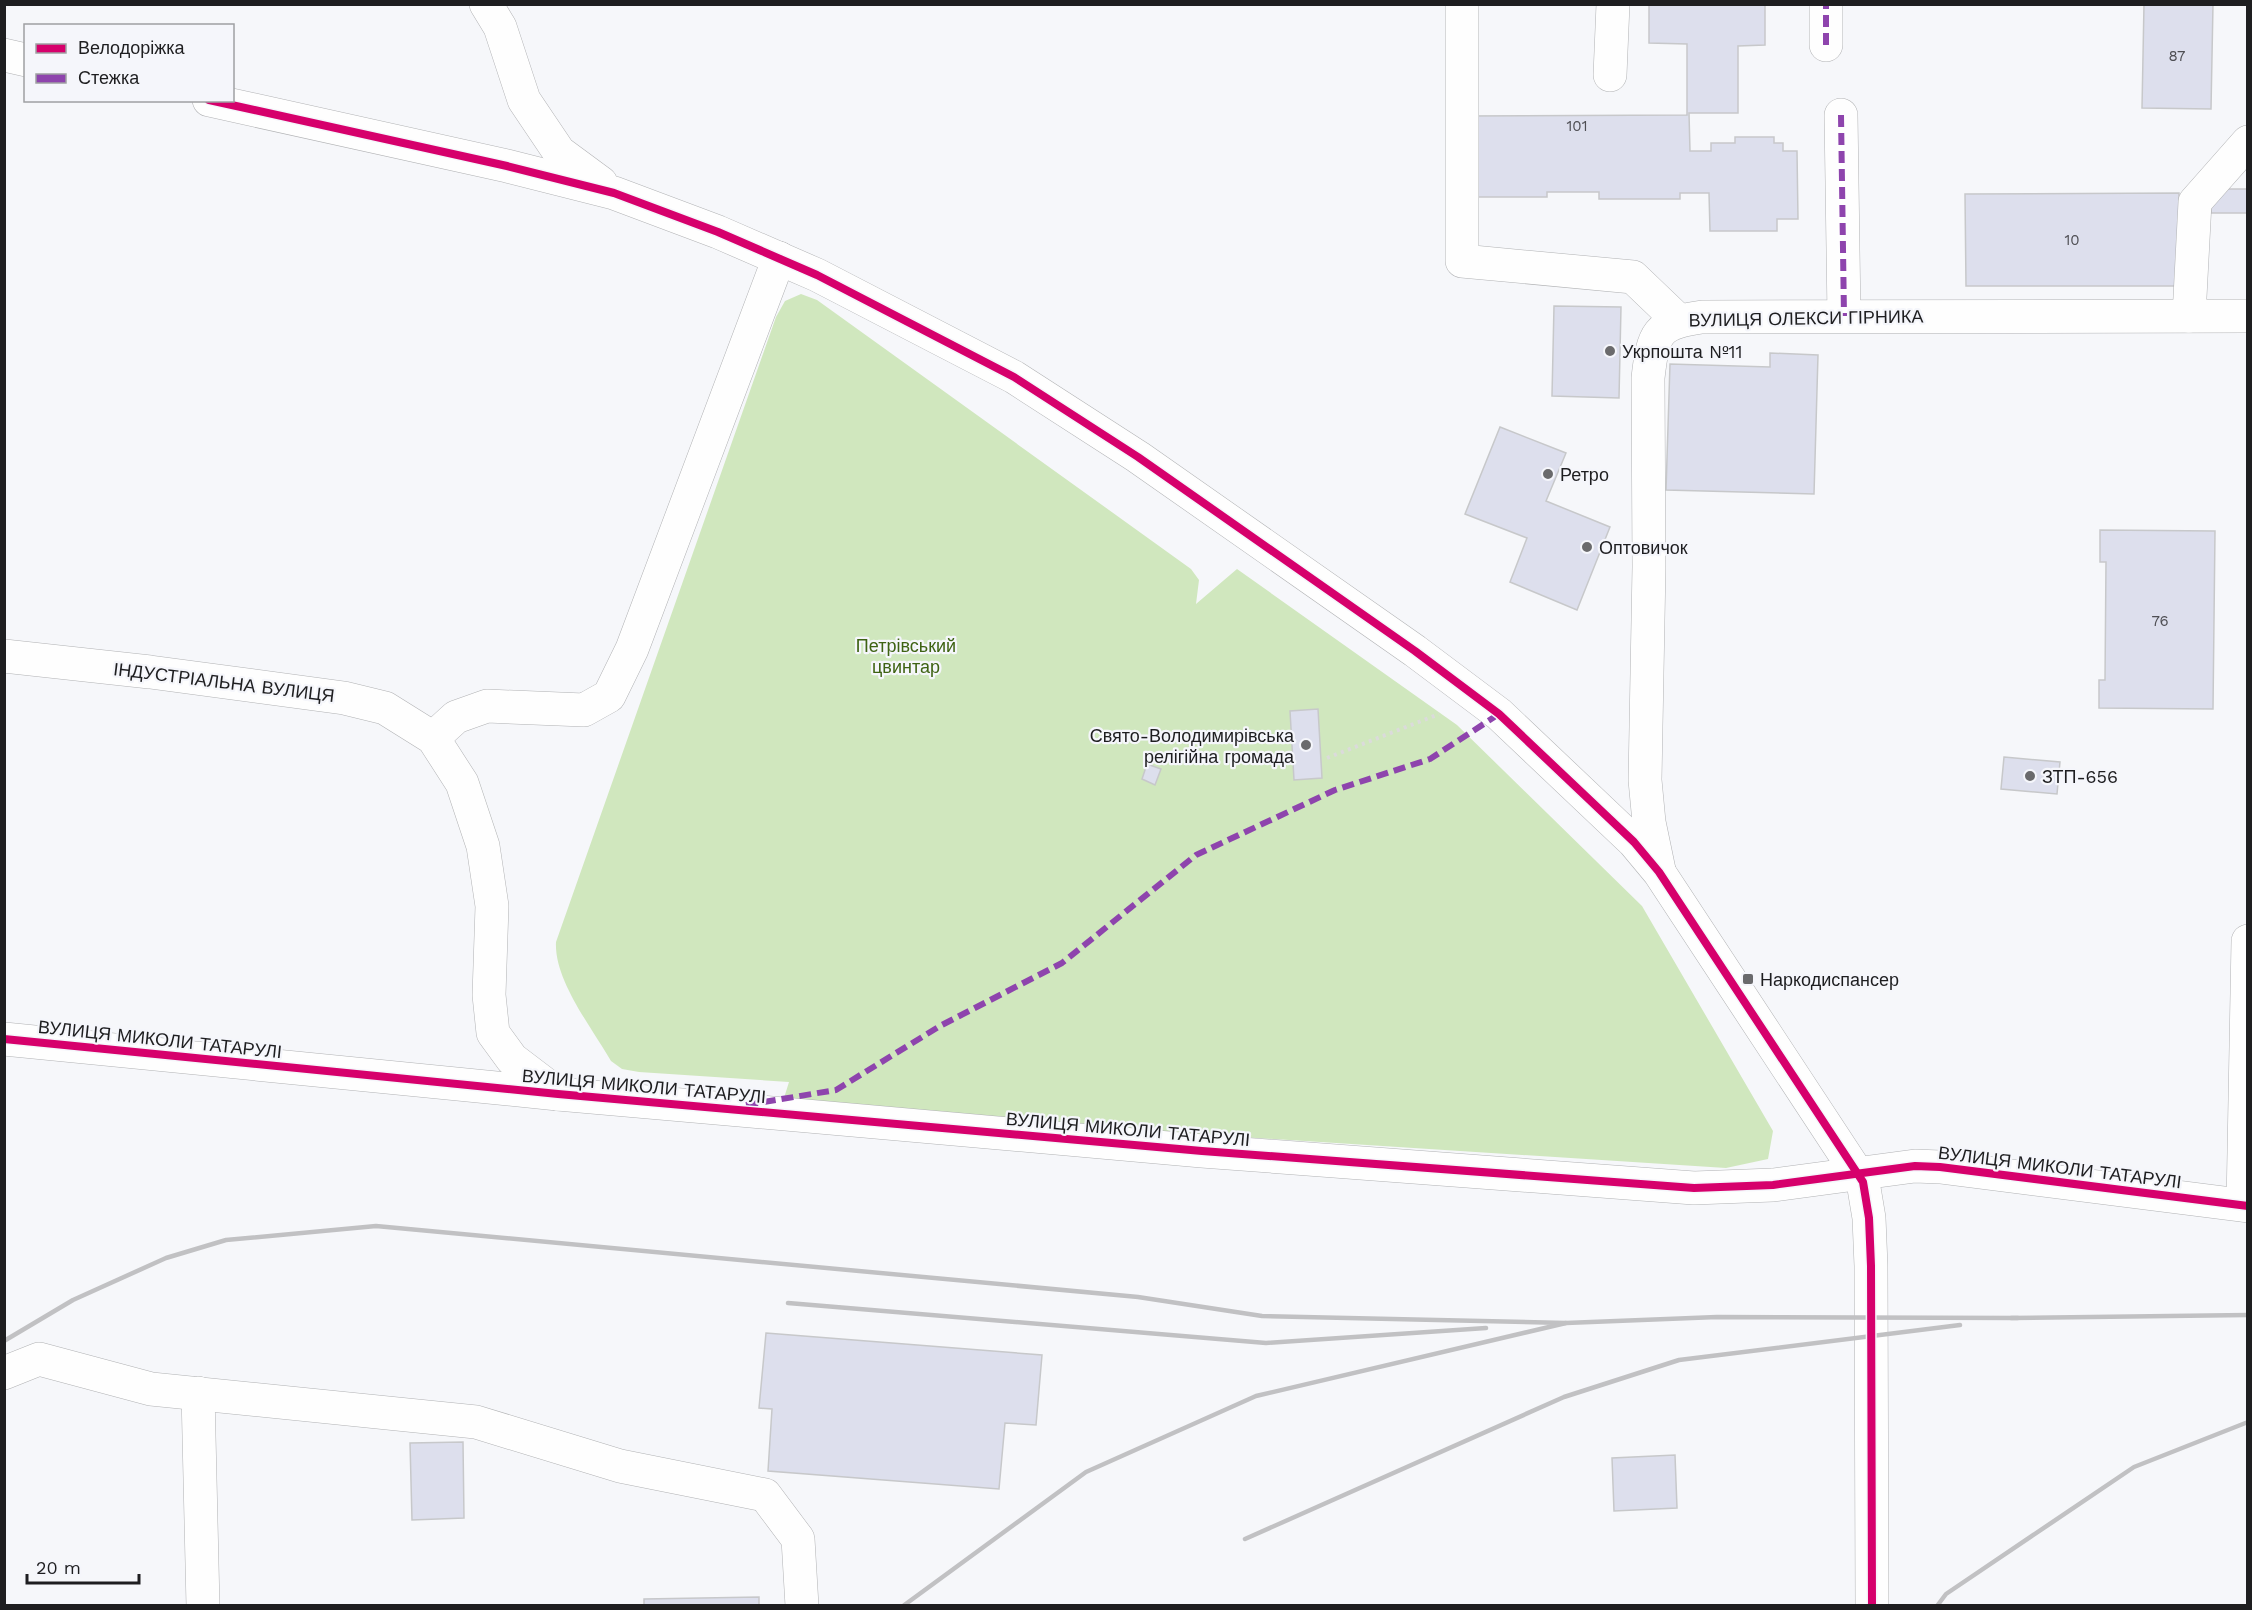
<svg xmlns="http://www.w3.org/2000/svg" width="2252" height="1610" font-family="'Work Sans',sans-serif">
  <rect width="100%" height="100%" fill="#f6f7fa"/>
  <!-- green -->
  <path fill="#d0e7be" d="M801 294 817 300 1191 569 1199 580 1196 604 1237 569 1457 725 1642 906 1773 1131 1768 1159 1726 1168 790 1108 784 1098 789 1082 639 1072 622 1069 611 1061C592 1028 554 980 556 942L776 317 785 301Z"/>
  <!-- building -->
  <g fill="#dddfed" stroke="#c7c8ca" stroke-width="1.5">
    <polygon points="1649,4 1765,4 1765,45 1738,46 1738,113 1689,113 1690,151 1711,151 1711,143 1735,143 1735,137 1774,137 1774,143 1783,143 1783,151 1797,151 1798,219 1777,219 1777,231 1710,231 1709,193 1680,193 1680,199 1599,199 1599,192 1547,192 1547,197 1464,197 1464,116 1687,115 1687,44 1649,43"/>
    <polygon points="2144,4 2213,4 2211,109 2142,108"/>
    <polygon points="2212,189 2248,189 2248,213 2211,213"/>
    <polygon points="2179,193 2179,286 1966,286 1965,194"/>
    <polygon points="1554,306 1621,307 1619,398 1552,396"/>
    <polygon points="1770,353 1818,355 1814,494 1666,490 1670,364 1770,367"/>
    <polygon points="1500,427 1566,453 1546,501 1610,527 1577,610 1510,582 1527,538 1465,514"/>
    <polygon points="2100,530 2215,531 2213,709 2099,708 2099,680 2105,680 2106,562 2100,562"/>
    <polygon points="1318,709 1322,778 1294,780 1290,711"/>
    <polygon points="2004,757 2060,762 2057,794 2001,789"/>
    <polygon points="1147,764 1161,769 1155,785 1142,779"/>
    <polygon points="766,1333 1042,1355 1036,1425 1005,1423 999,1489 768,1471 772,1409 759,1408"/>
    <polygon points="463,1442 464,1518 412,1520 410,1443"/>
    <polygon points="1675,1455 1677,1508 1614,1511 1612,1458"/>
    <polygon points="759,1597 759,1606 644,1606 644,1599"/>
  </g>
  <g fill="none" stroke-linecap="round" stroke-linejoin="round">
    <defs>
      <g id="minor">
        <polyline points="486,4 500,27 524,100 559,152 601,183"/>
        <polyline points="1462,4 1462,261 1633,277 1678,320"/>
        <polyline points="1826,45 1826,4"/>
        <polyline points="4,55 26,60"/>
        <polyline points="1610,75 1613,4"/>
        <polyline points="209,100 507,166 614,193 718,232 817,275 1014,377 1138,457 1415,651 1499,714 1634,842 1659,872 1863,1182 1869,1218 1871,1266 1872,1606"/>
        <polyline points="1841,115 1844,316"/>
        <polyline points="2189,316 2195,202 2248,142"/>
        <polyline points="4,656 150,672 344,698 385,708 433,738 462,783 483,846 492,906 489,995 493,1033 512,1059 558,1094"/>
        <polyline points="433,738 456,717 487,706 584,710 609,696 632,649 779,258"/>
        <path d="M1659 870 1649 822 1645 780 1649 567 1648 378C1653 334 1656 323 1702 317L2248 316"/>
        <polyline points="4,1039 558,1094 1202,1151 1694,1188 1773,1185 1915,1166 1940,1167 2248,1206"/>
        <polyline points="2243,1205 2248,941"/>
        <polyline points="4,1373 39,1359 151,1389 476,1422 620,1466 765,1495 798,1539 802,1606"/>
        <polyline points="198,1393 203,1606"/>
      </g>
    </defs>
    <!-- minor casing -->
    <use href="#minor" stroke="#b1b2b4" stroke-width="34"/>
    <!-- path -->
    <polyline stroke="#dbdbdb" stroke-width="4" stroke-dasharray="3 4.5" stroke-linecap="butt" points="1327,758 1439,714"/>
    <!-- minor -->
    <use href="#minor" stroke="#fefefe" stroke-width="33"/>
    <!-- rail -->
    <g stroke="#c1c1c3" stroke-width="4.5">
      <polyline points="788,1303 1266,1343 1486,1328"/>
      <polyline points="2011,1318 2248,1315"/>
      <polyline points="4,1341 73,1300 166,1258 226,1240 376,1226 1138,1297 1262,1316 1566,1323"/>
      <polyline points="1245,1539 1564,1397 1679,1360 1960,1325"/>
      <polyline points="903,1606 1086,1472 1256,1396 1566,1323 1717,1317 2018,1318"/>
      <polyline points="1937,1606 1946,1594 2134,1467 2248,1422"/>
    </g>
    <!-- quiet -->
    <g stroke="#8e44ad" stroke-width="6" stroke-dasharray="12 6" stroke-linecap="butt">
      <polyline points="1826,45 1826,4"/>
      <polyline points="1841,115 1844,316"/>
      <polyline points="746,1105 836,1090 940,1026 1062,963 1196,855 1335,790 1430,759 1499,714"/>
    </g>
    <defs>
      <g id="cycleway">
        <polyline points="209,100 507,166 614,193 718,232 817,275 1014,377 1138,457 1415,651 1499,714 1634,842 1659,872 1863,1182 1869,1218 1871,1266 1872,1606"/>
        <polyline points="4,1039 558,1094 1202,1151 1694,1188 1773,1185 1915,1166 1940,1167 2248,1206"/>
      </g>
    </defs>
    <!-- cycleway casing -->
    <use href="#cycleway" stroke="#f5f6fb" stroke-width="11"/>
    <!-- cycleway -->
    <use href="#cycleway" stroke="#d6006c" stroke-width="8"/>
  </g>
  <!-- markers -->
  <g fill="#6a6a6c" stroke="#f5f6fb" stroke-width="2">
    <circle cx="1610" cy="351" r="6"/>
    <circle cx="1548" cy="474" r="6"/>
    <circle cx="1587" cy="547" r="6"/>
    <circle cx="1306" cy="745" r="6"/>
    <circle cx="2030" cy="776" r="6"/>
    <rect x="1742" y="973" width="12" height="12" rx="3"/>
  </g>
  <g text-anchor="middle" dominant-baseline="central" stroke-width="4.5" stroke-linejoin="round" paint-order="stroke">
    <!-- number labels -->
    <g font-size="15" fill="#4e4e53">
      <text x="2177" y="56">87</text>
      <text x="1577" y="126">101</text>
      <text x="2072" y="240">10</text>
      <text x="2160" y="621">76</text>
    </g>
    <!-- street labels -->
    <g font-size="18" fill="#1e1e20" stroke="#f5f6fb">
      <text transform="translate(1806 318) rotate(-1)">ВУЛИЦЯ ОЛЕКСИ ГІРНИКА</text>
      <text transform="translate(224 682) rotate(7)">ІНДУСТРІАЛЬНА ВУЛИЦЯ</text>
      <text transform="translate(160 1039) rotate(6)">ВУЛИЦЯ МИКОЛИ ТАТАРУЛІ</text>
      <text transform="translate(644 1086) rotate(5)">ВУЛИЦЯ МИКОЛИ ТАТАРУЛІ</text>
      <text transform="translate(1128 1129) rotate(5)">ВУЛИЦЯ МИКОЛИ ТАТАРУЛІ</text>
      <text transform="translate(2060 1167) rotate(7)">ВУЛИЦЯ МИКОЛИ ТАТАРУЛІ</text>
    </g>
    <!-- poi labels -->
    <g font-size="18" fill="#1e1e20" stroke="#f5f6fb" text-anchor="start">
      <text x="1622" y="351">Укрпошта №11</text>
      <text x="1560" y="474">Ретро</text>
      <text x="1599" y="547">Оптовичок</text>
      <text x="1294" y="735" text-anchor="end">Свято-Володимирівська<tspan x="1294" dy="21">релігійна громада</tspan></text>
      <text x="2042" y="776">ЗТП-656</text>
      <text x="1760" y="979">Наркодиспансер</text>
    </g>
    <!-- park labels -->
    <g font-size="18" fill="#3e6313" stroke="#f5f6fb">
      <text x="906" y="645">Петрівський<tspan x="906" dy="21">цвинтар</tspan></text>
    </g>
  </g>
  <!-- border -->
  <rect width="2252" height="1610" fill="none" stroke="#1e1e20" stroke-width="12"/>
  <!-- legend -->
  <rect x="24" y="24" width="210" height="78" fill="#f5f6fb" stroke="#9fa0a3" stroke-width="1.5"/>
  <rect x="36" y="44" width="30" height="9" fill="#d6006c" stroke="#9fa0a3" stroke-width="1.5"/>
  <text x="78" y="54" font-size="18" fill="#1e1e20">Велодоріжка</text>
  <rect x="36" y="74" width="30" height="9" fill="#8e44ad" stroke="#9fa0a3" stroke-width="1.5"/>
  <text x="78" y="84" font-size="18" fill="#1e1e20">Стежка</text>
  <!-- scale -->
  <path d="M27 1574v9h112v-9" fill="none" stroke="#1e1e20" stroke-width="3"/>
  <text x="36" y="1574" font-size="18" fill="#1e1e20" stroke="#f5f6fb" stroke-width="4.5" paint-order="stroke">20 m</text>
</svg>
